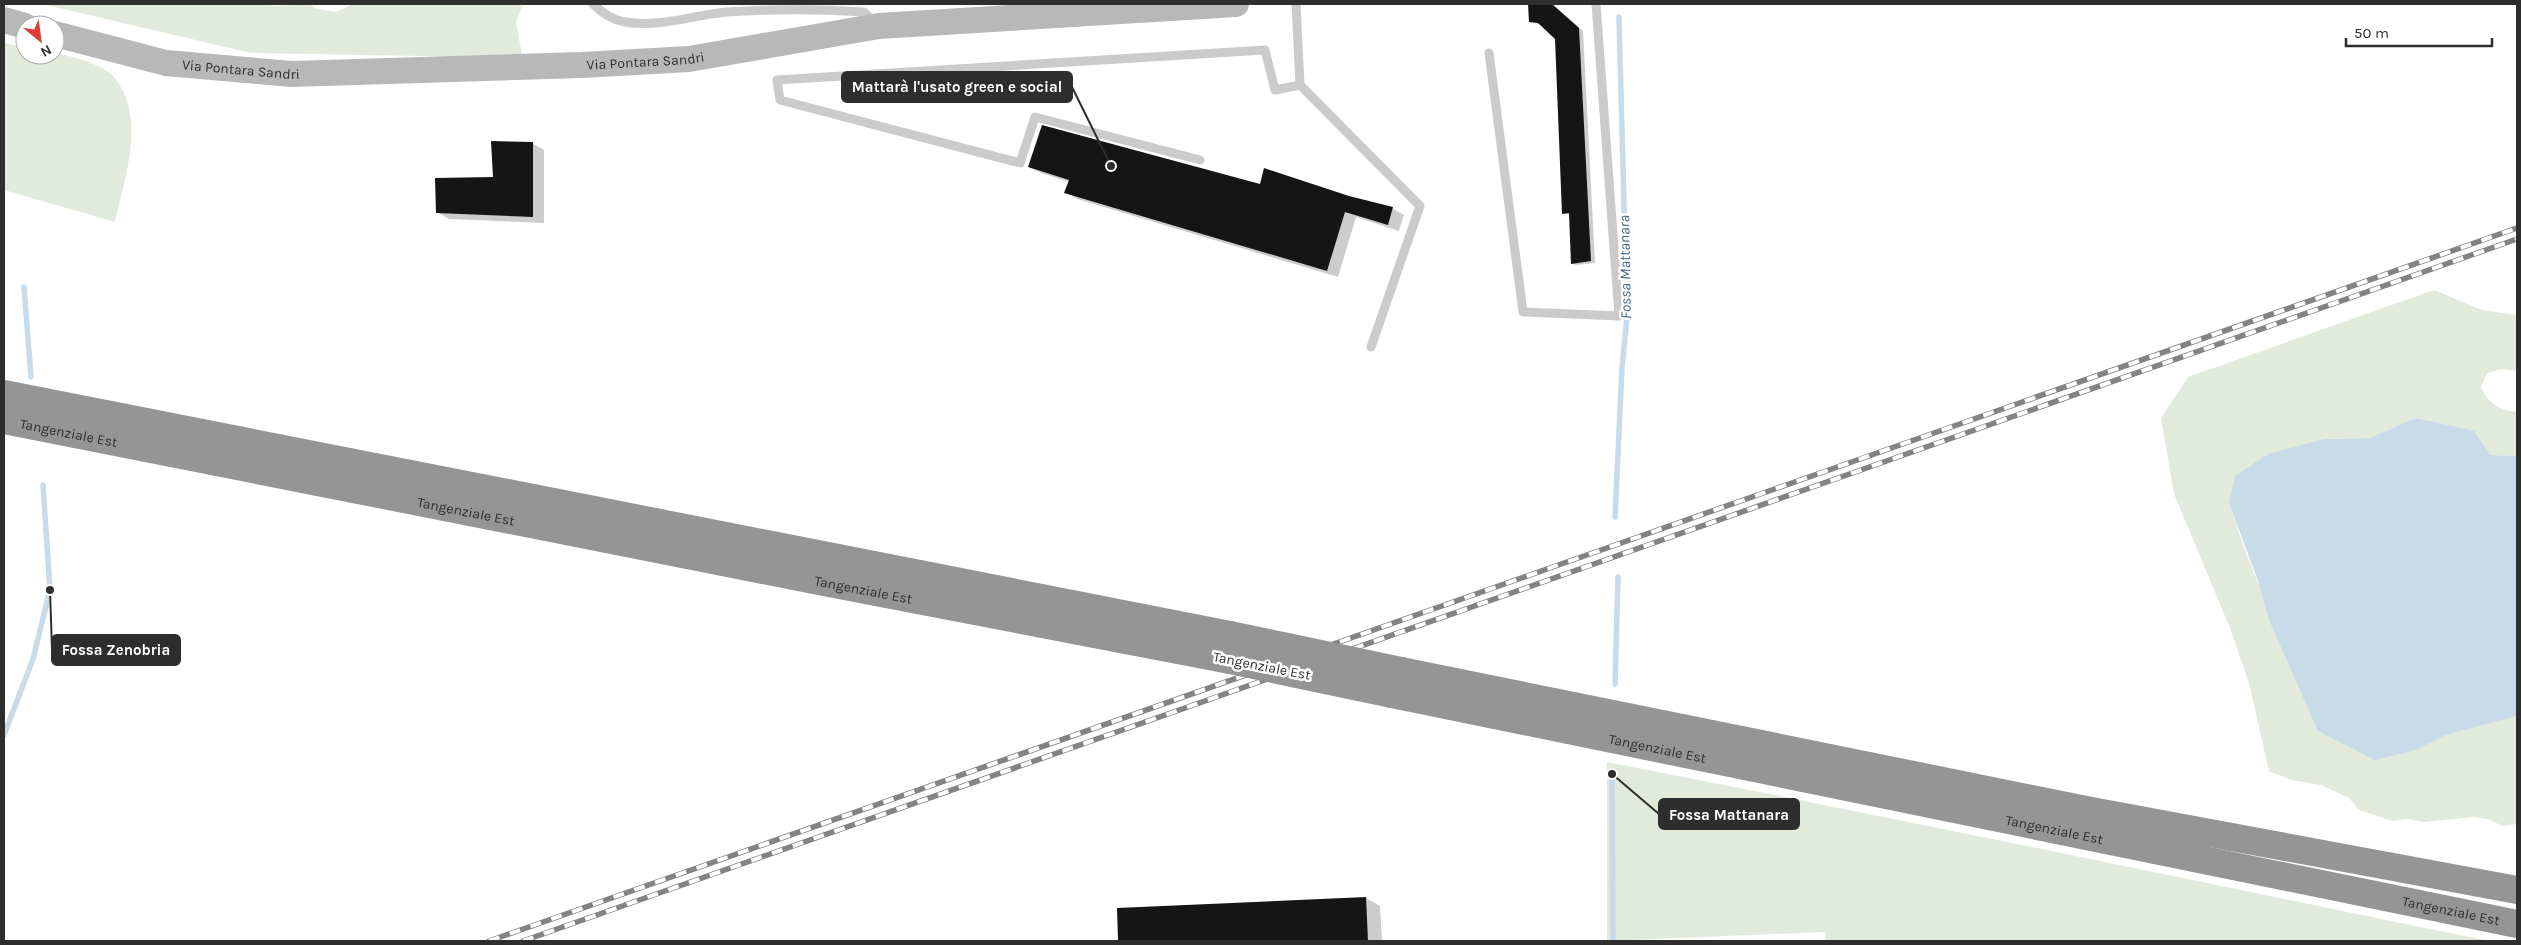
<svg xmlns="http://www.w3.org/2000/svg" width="2521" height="945" font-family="Karla,sans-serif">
  <rect width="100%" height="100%" fill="#fff"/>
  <!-- green -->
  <g fill="#e2eadc">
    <polygon points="42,4 257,4 277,6 310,4 314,8 336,12 353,4 523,4 516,22 522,55 479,57 251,53"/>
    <path d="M4 43 25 47V55H55V53C71 56 103 64 114 77 147 117 125 177 115 222L4 190Z"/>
    <path d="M2434 290 2482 310 2517 315V371L2502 369 2487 373 2481 387C2489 404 2499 410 2517 412V456L2490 455 2415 418 2370 438 2324 439 2229 503 2246 553 2318 731 2416 750 2446 735 2517 716V824L2502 826 2488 819 2473 817 2424 822 2408 819 2392 821 2359 810 2349 798 2321 785 2291 780 2269 771 2249 683 2230 628 2174 494 2161 418 2188 377Z"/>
    <path d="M1607 762C1901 819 2195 881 2489 941H1826L1825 932 1607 941Z"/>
  </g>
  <!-- water -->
  <polygon fill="#c9dae9" points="2415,418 2474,431 2490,455 2517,456 2517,716 2446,735 2416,750 2375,760 2318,731 2269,620 2258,581 2229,503 2235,476 2268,454 2324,439 2370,438"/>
  <!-- shadow -->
  <g fill="#0003">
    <polygon points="1529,4 1552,4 1583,31 1595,263 1576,265 1572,263 1570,215 1564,213 1557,39 1542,25 1531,22"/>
    <polygon points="532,143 544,150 544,223 449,219 437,212 494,178"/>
    <polygon points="1029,167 1261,186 1349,197 1393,209 1404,215 1399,231 1356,217 1338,277 1077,199 1066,192 1069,182 1041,173"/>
    <polygon points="1366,898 1380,906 1382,941 1119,941 1118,909"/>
  </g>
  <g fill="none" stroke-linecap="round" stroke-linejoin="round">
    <!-- stream -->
    <g stroke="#c9dae9" stroke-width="5.5">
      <polyline points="24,287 31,377"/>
      <polyline points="1615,517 1622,368 1627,317 1619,17"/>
      <polyline points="1615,684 1618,577"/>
      <polyline points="4,735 33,659 50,590 43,485"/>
      <polyline points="1612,774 1613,941"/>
    </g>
  </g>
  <!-- building -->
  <g fill="#151515">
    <polygon points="1528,4 1552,4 1579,28 1591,261 1571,264 1569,213 1562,214 1555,39 1538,23 1529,22"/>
    <polygon points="1042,125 1260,184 1264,168 1349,196 1393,207 1388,225 1345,212 1327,271 1064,193 1069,180 1028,167"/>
    <polygon points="491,141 533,142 533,217 436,213 435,178 493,177"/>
    <polygon points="1366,897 1368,941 1118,941 1117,908"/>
  </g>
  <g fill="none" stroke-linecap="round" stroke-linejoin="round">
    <!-- lane -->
    <g stroke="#cbcbcb" stroke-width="9">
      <path d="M593 4C602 13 612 20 625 22 658 28 694 15 727 12 772 9 818 9 864 12L875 23"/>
      <polyline points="1296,4 1300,85 1420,206 1371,347"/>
      <polyline points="1489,53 1523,312 1619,316 1596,4"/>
      <polyline points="1200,160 1035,117 1020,163 780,100 777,80 1265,50 1275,90 1300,85"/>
    </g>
    <!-- secondary -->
    <g stroke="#b8b8b8" stroke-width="26">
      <polyline points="4,20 25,26"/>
      <path id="s1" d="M55 34 166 63 292 74 582 65 689 59 879 26 1236 4"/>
    </g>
    <!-- highway -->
    <g stroke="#959595" stroke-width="28">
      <polyline points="4,394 1230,635"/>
      <path id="s2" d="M4 420 824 582 1230 660"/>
      <polyline points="1401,671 2086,810 2517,890"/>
      <path id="s3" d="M1392 694 2517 924"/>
    </g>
    <defs>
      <g id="rail">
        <polyline points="489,941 2517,228"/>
        <polyline points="523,941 2517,239"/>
      </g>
    </defs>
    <!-- rail casing -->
    <use href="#rail" stroke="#838383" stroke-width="5.5"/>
    <!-- rail -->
    <use href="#rail" stroke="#fff" stroke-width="4" stroke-dasharray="11" stroke-linecap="butt"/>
    <!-- highway-bridge -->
    <g stroke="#959595" stroke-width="28">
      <polyline points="1230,635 1401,671"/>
      <polyline points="1230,660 1392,694"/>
    </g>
  </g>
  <g text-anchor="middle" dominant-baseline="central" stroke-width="5" stroke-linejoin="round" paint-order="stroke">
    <!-- street labels -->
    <g font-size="14" fill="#2e2e2e" stroke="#fff">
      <text stroke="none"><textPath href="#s1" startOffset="595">Via Pontara Sandri</textPath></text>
      <text stroke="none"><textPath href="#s1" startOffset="190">Via Pontara Sandri</textPath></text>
      <text stroke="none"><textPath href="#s2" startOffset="66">Tangenziale Est</textPath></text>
      <text stroke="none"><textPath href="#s2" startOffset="471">Tangenziale Est</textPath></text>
      <text stroke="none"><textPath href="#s2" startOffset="876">Tangenziale Est</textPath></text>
      <text transform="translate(1262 666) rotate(11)">Tangenziale Est</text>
      <text stroke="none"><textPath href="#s3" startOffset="271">Tangenziale Est</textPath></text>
      <text stroke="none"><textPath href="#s3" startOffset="676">Tangenziale Est</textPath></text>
      <text stroke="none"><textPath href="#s3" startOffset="1081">Tangenziale Est</textPath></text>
    </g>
    <!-- water labels -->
    <g font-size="15" font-style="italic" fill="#41678a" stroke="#fff">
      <text transform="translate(1625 267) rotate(-91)">Fossa Mattanara</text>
    </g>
  </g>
  <!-- callouts -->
  <path fill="none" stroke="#2e2e2e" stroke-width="2" d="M1111 166L1072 87M50 590L52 650M1612 774L1659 814"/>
  <g fill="#2e2e2e" stroke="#fff" stroke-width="2">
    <circle cx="1111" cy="166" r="5"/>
    <circle cx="50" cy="590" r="5"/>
    <circle cx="1612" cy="774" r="5"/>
  </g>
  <g fill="#2e2e2e" stroke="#2e2e2e" stroke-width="2">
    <rect x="842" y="72" width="230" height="30" rx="5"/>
    <rect x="52" y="635" width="128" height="30" rx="5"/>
    <rect x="1659" y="799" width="140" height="30" rx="5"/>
  </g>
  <g font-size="15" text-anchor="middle" font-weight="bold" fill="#fff">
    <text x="957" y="92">Mattarà l'usato green e social</text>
    <text x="116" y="655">Fossa Zenobria</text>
    <text x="1729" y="820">Fossa Mattanara</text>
  </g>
  <!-- border -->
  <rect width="2521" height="945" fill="none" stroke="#2e2e2e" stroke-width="10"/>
  <!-- north arrow -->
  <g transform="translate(40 40) rotate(151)"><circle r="24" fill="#ffffff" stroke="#ababab"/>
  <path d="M0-4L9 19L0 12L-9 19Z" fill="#da3d3a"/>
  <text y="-8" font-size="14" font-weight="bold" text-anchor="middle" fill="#2e2e2e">N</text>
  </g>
  <!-- scale -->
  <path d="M2346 38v8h146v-8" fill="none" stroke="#2e2e2e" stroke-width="2.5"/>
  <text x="2354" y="38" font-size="15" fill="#2e2e2e" stroke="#ffffff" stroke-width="4" paint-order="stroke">50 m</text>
</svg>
